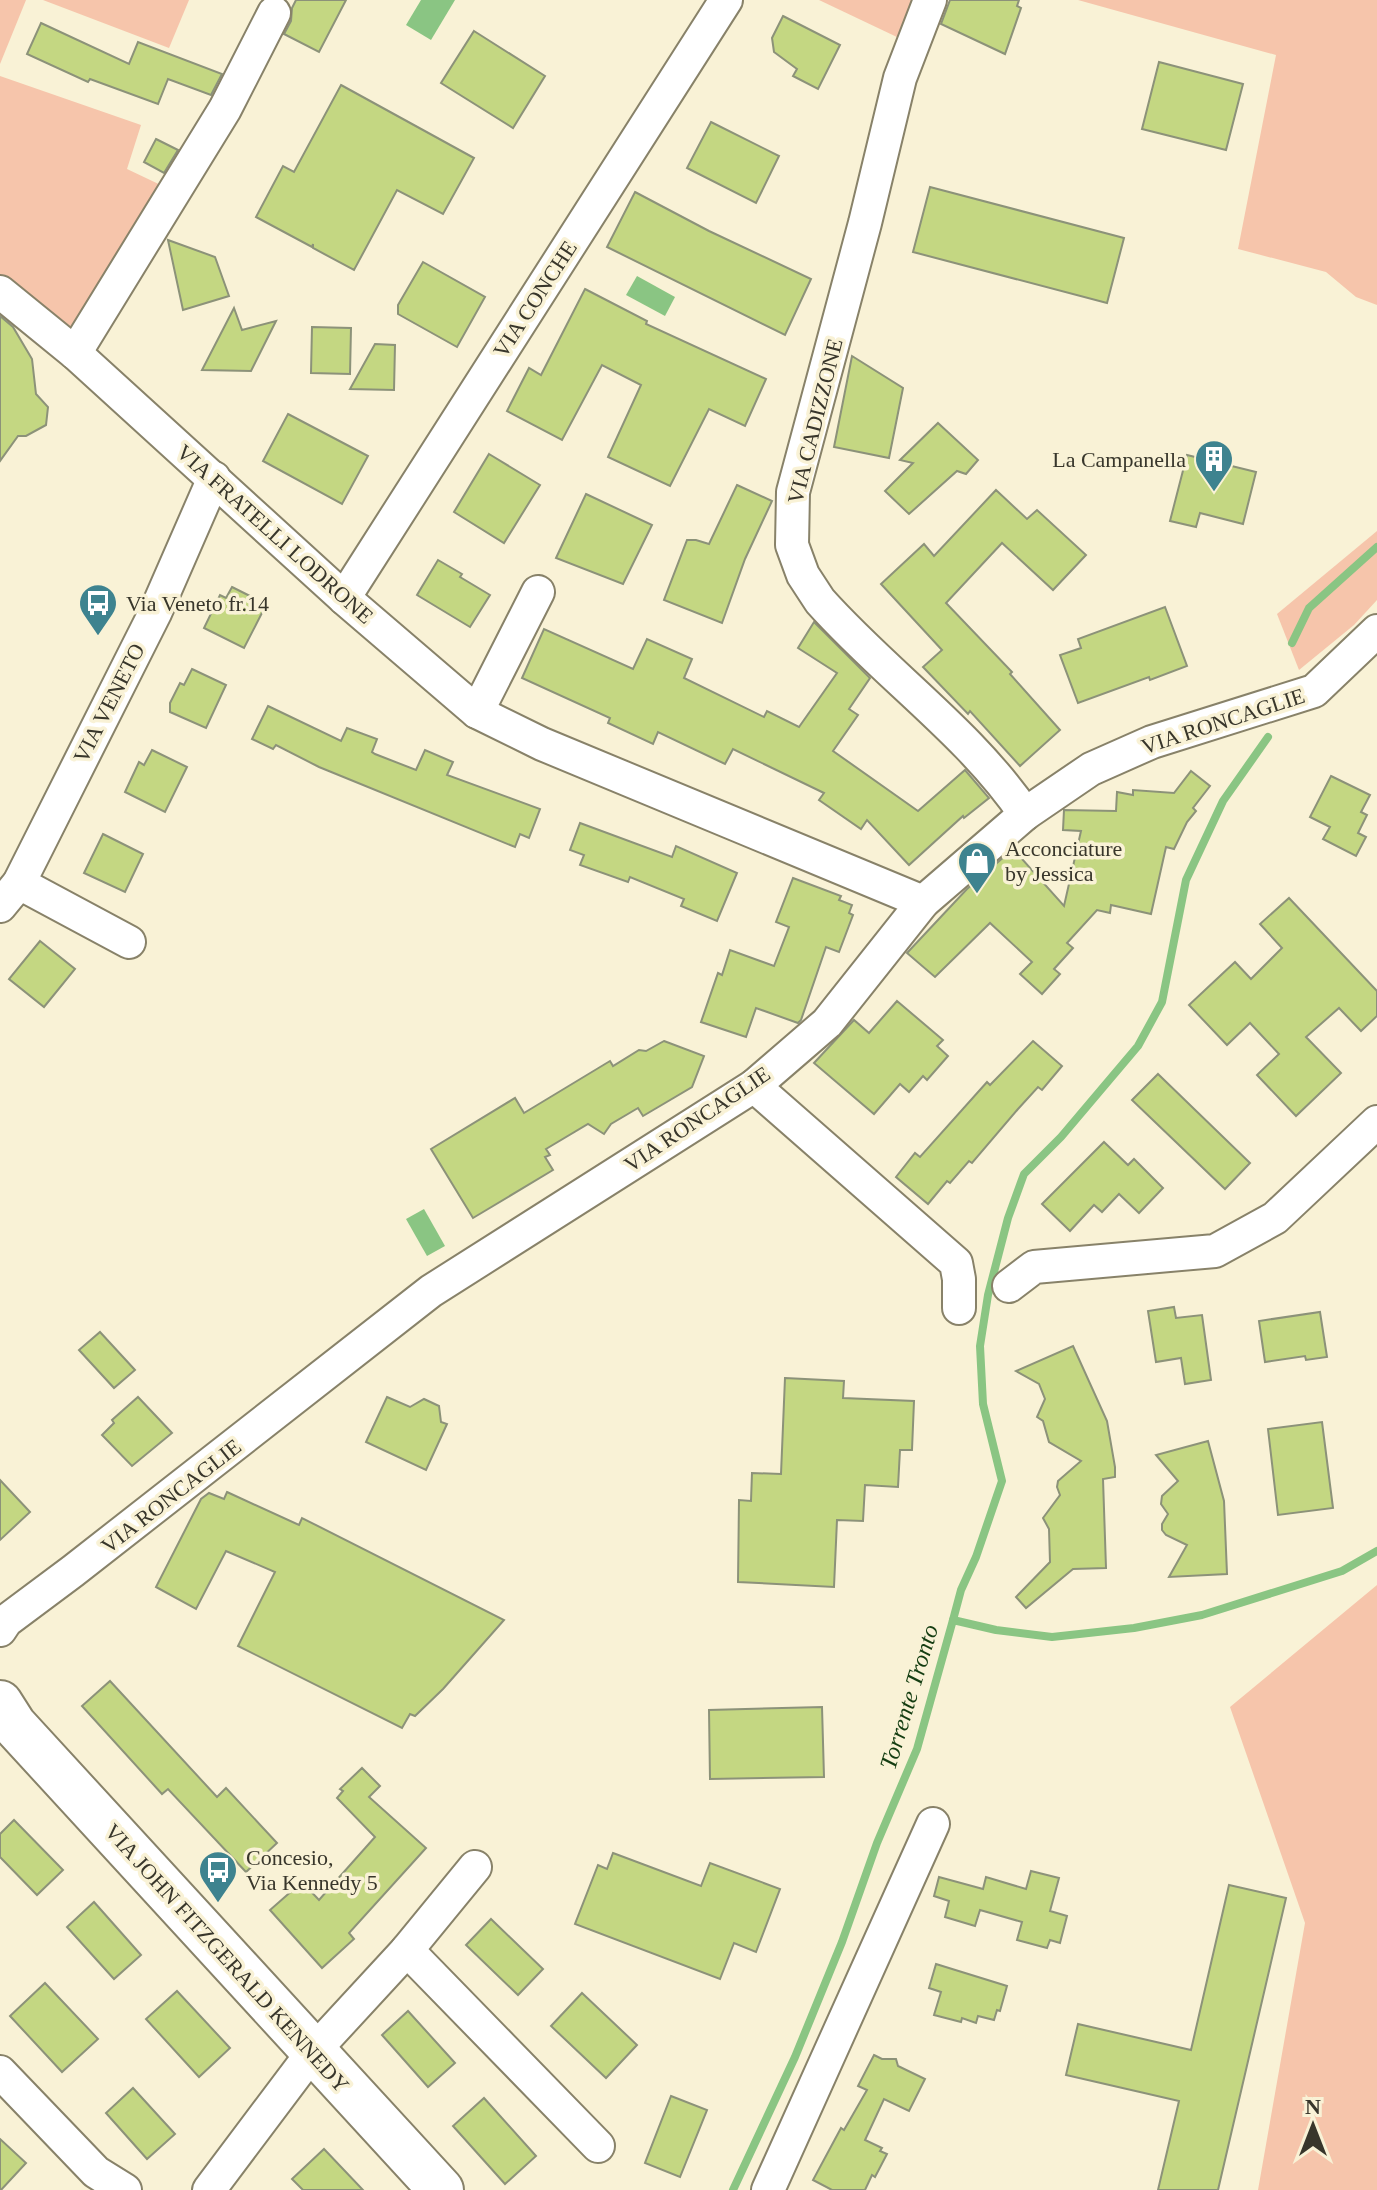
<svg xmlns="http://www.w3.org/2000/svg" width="1377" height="2190" font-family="Georgia,serif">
  <rect width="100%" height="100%" fill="#f9f2d6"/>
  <!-- green -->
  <g fill="#f6c5ab">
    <polygon points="0,0 26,0 0,64"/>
    <polygon points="43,0 189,0 169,48"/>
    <polygon points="819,0 923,0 899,38"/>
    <polygon points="1078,0 1377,0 1377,305 1356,297 1326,272 1238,249 1276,55"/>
    <polygon points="0,76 141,125 127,169 167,188 79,332 0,278"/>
    <polygon points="1377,531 1377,600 1354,625 1299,670 1277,614"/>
    <polygon points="1377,1585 1377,2190 1258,2190 1305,1923 1230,1707"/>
  </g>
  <!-- water -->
  <g fill="#8ac583">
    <polygon points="421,0 455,0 431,40 406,25"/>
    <polygon points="637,276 675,297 665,316 626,295"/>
    <polygon points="424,1209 445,1246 427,1256 406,1219"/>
  </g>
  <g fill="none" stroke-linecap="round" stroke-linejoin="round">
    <!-- stream -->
    <g stroke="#8ac583" stroke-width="8">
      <polyline points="1292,643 1309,608 1377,547"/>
      <polyline points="953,1620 961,1590 976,1557 1002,1481 983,1404 980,1346 988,1295 1008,1218 1024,1174 1061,1137 1138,1046 1162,1002 1186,880 1223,801 1268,737"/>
      <polyline points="733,2190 795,2057 842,1942 877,1843 917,1749 953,1620 996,1630 1052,1637 1134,1628 1202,1615 1342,1571 1377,1551"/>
    </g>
  </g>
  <!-- building -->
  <g fill="#c4d782" stroke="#8c9279" stroke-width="2">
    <polygon points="296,0 346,0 319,52 284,34 291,21 292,8"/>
    <polygon points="950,0 1019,0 1017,6 1021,8 1005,54 941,24"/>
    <polygon points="783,16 840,45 818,89 793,76 797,69 774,52 772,38"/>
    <polygon points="41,23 129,64 138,42 222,74 211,95 168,79 158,104 90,79 88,82 27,54"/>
    <polygon points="474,31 545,76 513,128 441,83"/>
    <polygon points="1159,62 1243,84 1226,150 1142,129"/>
    <polygon points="341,85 474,158 443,214 397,190 354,270 313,248 313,244 312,247 256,217 283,166 294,172"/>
    <polygon points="711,122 779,156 756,203 687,168"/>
    <polygon points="156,139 178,150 164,173 144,162"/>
    <polygon points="930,187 1124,238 1107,303 913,252"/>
    <polygon points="635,192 709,231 811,279 785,335 607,247"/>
    <polygon points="168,240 215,257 229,296 183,310"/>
    <polygon points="423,262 485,297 457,347 398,314 398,305"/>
    <polygon points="585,289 647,321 646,324 766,379 745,426 709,409 670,486 608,457 641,385 602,365 562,440 507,411 529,368 541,375"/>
    <polygon points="234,308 242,330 276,321 251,371 202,370"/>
    <polygon points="0,316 13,327 32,359 36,394 48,407 46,425 26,436 18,436 0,461"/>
    <polygon points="312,327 351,328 350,374 311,373"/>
    <polygon points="375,344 395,345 394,390 350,389"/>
    <polygon points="852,356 903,388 889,458 834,447"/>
    <polygon points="288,414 368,456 342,504 263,461"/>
    <polygon points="938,423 978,460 966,474 957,471 909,514 885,491 913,463 900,460"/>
    <polygon points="489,454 540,485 504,543 454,512"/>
    <polygon points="1187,455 1256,472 1243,524 1200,513 1196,527 1170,521"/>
    <polygon points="737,485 772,501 745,559 722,623 664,600 687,540 696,540 709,544"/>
    <polygon points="996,490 1027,519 1037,510 1086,555 1053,590 1002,543 946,603 1012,672 1010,674 1060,730 1020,766 970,711 968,714 923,667 942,650 881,584 924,544 934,556"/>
    <polygon points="586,494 652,525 623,584 556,558"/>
    <polygon points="438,560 462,574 460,577 490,595 470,627 417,595"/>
    <polygon points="232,587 254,598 251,603 264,609 244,648 204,628 220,595 226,598"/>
    <polygon points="1165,607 1187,666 1150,680 1149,677 1078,703 1060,655 1081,648 1078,639"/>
    <polygon points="814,622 870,678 849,709 858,715 833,751 918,811 965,770 989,798 964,818 963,816 909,865 867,820 861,829 819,800 824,793 733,749 725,764 658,732 653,744 608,723 610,718 522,678 544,629 633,669 647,639 692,659 684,678 764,717 767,711 799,727 837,673 798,648"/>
    <polygon points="192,669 226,685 206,728 170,712 170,703 180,683 184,685"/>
    <polygon points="268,706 341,741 347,728 377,739 372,752 375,754 416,770 425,750 453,762 447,775 540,809 529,838 520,834 515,847 319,767 276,745 273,749 252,739"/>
    <polygon points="152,750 187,767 165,812 125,792 139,762 144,765"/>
    <polygon points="1191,771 1210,786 1193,808 1196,811 1187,822 1174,849 1166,847 1151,914 1111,905 1110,913 1097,910 1067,943 1073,948 1054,969 1060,974 1042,994 1020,974 1032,962 990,923 935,977 907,953 967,889 1013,849 1064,906 1081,831 1063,830 1064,810 1116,811 1117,792 1133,795 1133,790 1174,793"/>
    <polygon points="1331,776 1370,795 1361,812 1367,815 1358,833 1366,837 1356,856 1323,839 1330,827 1310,817"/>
    <polygon points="580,823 672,857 676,846 737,873 717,921 681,906 684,899 630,877 628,882 580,865 584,855 570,850"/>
    <polygon points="103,834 143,854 125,892 84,873"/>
    <polygon points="793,878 841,896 839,900 852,905 849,913 853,915 839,952 826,947 801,1020 798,1023 756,1008 746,1037 701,1022 718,973 722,975 730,950 774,966 789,927 776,922"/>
    <polygon points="1289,898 1377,991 1377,1016 1361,1031 1339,1008 1306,1037 1341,1073 1296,1116 1257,1075 1279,1054 1250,1023 1227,1045 1189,1005 1235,962 1251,979 1282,948 1260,924"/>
    <polygon points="40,941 75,969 44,1007 9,979"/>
    <polygon points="897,1001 943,1040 937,1046 948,1056 927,1080 923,1076 909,1092 900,1084 874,1114 814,1063 854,1020 869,1033"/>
    <polygon points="664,1041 704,1056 692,1087 643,1116 638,1108 611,1124 604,1134 588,1124 546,1149 550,1155 545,1157 553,1170 473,1218 431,1149 515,1098 524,1113 610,1061 613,1066 639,1050 646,1051"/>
    <polygon points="1033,1041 1062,1066 1042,1090 1038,1087 1018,1109 972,1163 969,1161 950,1183 947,1181 928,1204 896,1177 915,1153 920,1157 987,1082 990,1085"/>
    <polygon points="1158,1074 1250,1163 1225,1189 1132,1100"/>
    <polygon points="1104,1142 1128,1165 1134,1159 1163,1188 1139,1213 1119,1194 1102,1212 1094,1205 1070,1231 1042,1204"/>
    <polygon points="1174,1307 1176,1318 1202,1315 1211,1380 1185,1384 1181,1358 1156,1362 1148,1311"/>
    <polygon points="1320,1312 1327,1357 1306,1360 1305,1356 1265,1362 1259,1321"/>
    <polygon points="100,1332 135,1370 114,1388 79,1350"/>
    <polygon points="1073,1346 1107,1421 1115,1467 1115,1477 1103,1479 1106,1568 1073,1569 1026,1608 1016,1597 1050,1562 1049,1529 1043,1518 1060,1495 1057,1487 1058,1481 1081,1461 1049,1442 1043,1421 1037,1417 1045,1399 1039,1384 1016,1371"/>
    <polygon points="785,1378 844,1381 843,1398 914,1401 912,1450 900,1450 898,1487 865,1485 863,1521 837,1520 834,1587 738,1582 739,1500 751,1501 752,1473 781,1474"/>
    <polygon points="138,1397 172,1433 132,1466 102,1435 114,1423 112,1420"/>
    <polygon points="387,1397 410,1407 424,1399 439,1406 441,1422 447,1424 426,1470 366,1442"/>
    <polygon points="1322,1422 1333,1508 1278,1515 1268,1429"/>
    <polygon points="1208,1441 1224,1501 1227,1574 1169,1577 1187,1545 1166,1535 1162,1530 1162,1524 1168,1514 1161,1504 1162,1496 1178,1481 1156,1455"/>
    <polygon points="0,1480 30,1512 0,1540"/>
    <polygon points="227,1492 299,1525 302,1518 504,1620 443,1689 415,1716 410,1714 402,1728 238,1646 275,1572 226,1551 196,1609 156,1587 201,1499 209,1493 224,1499"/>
    <polygon points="110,1681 217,1797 226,1788 277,1843 246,1872 168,1789 162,1794 82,1706"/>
    <polygon points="822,1707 824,1777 710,1779 709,1710"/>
    <polygon points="362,1768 380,1786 369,1797 426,1848 349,1933 354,1939 322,1968 270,1910 302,1882 319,1900 375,1837 337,1798 343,1791 340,1789"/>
    <polygon points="14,1820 63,1870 37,1895 0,1857 0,1834"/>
    <polygon points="613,1853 701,1886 710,1863 780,1889 756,1952 734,1943 720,1979 575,1924 598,1865 607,1869"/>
    <polygon points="1031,1871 1059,1878 1050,1911 1067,1916 1060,1943 1050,1940 1047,1948 1017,1940 1022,1922 980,1910 975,1926 945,1917 949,1901 934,1896 939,1877 983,1889 986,1877 1026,1889"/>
    <polygon points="1229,1885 1286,1898 1218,2190 1158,2190 1179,2101 1066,2075 1078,2024 1191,2050"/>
    <polygon points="94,1902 141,1955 114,1979 67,1927"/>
    <polygon points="491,1919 543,1969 518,1995 466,1945"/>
    <polygon points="936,1964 1007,1986 1000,2011 997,2010 994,2020 978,2016 976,2023 962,2018 961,2022 934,2015 941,1992 929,1988"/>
    <polygon points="45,1983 98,2039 62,2072 10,2016"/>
    <polygon points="177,1991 230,2048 199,2077 146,2019"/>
    <polygon points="582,1993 637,2045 606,2078 551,2026"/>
    <polygon points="408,2011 455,2063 428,2087 382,2035"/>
    <polygon points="874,2055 882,2059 896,2059 898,2066 925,2079 909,2111 884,2099 865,2140 882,2148 880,2151 887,2154 875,2177 872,2175 865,2190 832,2190 813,2180 841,2128 844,2130 867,2090 858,2086"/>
    <polygon points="133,2088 175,2134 147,2159 106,2113"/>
    <polygon points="671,2096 707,2110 680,2177 645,2163"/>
    <polygon points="484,2098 536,2156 505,2184 453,2126"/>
    <polygon points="0,2139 26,2163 1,2190 0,2190"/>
    <polygon points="324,2149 363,2190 303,2190 292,2179"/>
  </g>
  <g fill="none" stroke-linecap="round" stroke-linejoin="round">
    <defs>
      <g id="street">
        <path d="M930 0 900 78 865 223 793 492 792 545 803 575 820 601C885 674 970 733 1025 814"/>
        <polyline points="0,292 75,353 344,598 477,712 542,744 923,902"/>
        <polyline points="75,353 225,109 274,13"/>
        <polyline points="344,598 726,0"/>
        <polyline points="477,712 538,592"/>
        <polyline points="19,883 129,942"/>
        <polyline points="0,906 19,883 155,613 214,478"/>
        <polyline points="754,1086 956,1263 959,1279 959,1308"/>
        <polyline points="1009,1286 1034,1267 1215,1251 1275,1218 1377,1122"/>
        <polyline points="0,1630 6,1621 73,1571 431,1291 754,1086 827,1023 923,902 1025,814 1091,769 1152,742 1314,691 1377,631"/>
        <polyline points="407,1950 598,2146"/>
        <polyline points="0,2072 96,2172 125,2190"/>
        <polyline points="209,2190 312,2053 407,1950 475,1867"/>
        <polyline points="768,2190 933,1824"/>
      </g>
      <polyline id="secondary" points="0,1703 14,1725 441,2190"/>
    </defs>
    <!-- street casing -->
    <use href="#street" stroke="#888269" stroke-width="36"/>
    <!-- secondary casing -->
    <use href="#secondary" stroke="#888269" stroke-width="48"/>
    <!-- street -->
    <use href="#street" stroke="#fff" stroke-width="32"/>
    <!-- secondary -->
    <use href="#secondary" stroke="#fff" stroke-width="44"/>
  </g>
  <!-- icons -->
  <defs>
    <symbol id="building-pin" viewBox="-11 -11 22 30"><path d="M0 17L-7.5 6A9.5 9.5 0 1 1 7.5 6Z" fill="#3e838f" stroke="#f9f2d6"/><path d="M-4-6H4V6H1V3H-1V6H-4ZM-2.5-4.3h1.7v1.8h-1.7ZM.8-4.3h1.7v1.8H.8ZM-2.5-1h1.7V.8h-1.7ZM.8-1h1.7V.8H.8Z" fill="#fff"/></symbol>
    <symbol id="bus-pin" viewBox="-11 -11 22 30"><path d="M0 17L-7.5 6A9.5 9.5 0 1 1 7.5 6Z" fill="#3e838f" stroke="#f9f2d6"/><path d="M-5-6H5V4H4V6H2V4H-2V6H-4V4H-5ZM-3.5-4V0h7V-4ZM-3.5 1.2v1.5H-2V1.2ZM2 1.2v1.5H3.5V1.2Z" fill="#fff"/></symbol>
    <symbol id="shop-pin" viewBox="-11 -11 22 30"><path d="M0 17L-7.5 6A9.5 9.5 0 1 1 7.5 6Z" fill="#3e838f" stroke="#f9f2d6"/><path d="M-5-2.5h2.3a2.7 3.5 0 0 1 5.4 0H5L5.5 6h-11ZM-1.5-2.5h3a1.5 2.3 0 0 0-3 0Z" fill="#fff"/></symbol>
  </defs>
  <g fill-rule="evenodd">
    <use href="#building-pin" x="1192" y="437" width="44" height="60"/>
    <use href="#bus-pin" x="76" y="581" width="44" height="60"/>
    <use href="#shop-pin" x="955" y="839" width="44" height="60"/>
    <use href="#bus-pin" x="196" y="1848" width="44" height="60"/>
  </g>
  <g text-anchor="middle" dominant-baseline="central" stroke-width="7" stroke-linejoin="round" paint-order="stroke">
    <!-- street labels -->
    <g font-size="22" fill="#38362b" stroke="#f9f2d6">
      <text transform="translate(535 299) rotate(-57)">VIA CONCHE</text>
      <text transform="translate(815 421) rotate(-76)">VIA CADIZZONE</text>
      <text transform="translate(275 534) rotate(42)">VIA FRATELLI LODRONE</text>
      <text transform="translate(109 703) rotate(-63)">VIA VENETO</text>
      <text transform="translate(1223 721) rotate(-18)">VIA RONCAGLIE</text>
      <text transform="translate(697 1119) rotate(-34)">VIA RONCAGLIE</text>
      <text transform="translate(171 1496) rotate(-38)">VIA RONCAGLIE</text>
      <text transform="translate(227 1958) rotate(48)">VIA JOHN FITZGERALD KENNEDY</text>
    </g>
    <!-- poi labels -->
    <g font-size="22" fill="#38362b" stroke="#f9f2d6" text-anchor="start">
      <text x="1186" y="459" text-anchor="end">La Campanella</text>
      <text x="126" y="603">Via Veneto fr.14</text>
      <text x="1005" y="848">Acconciature<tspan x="1005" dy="25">by Jessica</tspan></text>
      <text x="246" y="1857">Concesio,<tspan x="246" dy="25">Via Kennedy 5</tspan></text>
    </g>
    <!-- water labels -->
    <g font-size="24" font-style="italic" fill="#143d11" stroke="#f9f2d6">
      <text transform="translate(909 1697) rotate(-73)">Torrente Tronto</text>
    </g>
  </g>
  <!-- north arrow -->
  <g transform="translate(1313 2126)" stroke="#f9f2d6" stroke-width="6" paint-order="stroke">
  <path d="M0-6L14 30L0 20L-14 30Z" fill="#38362b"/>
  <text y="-12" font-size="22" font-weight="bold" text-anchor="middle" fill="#38362b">N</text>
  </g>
</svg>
